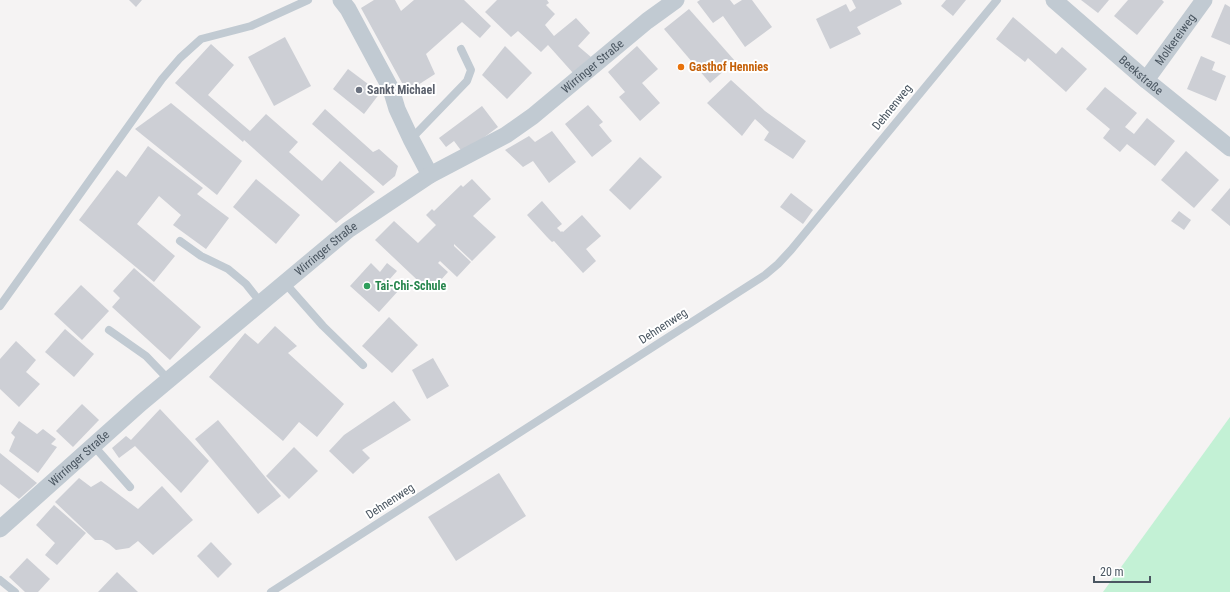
<svg xmlns="http://www.w3.org/2000/svg" width="1230" height="592" font-family="'Roboto Condensed',sans-serif">
  <rect width="100%" height="100%" fill="#f5f3f3"/>
  <!-- green -->
  <polygon fill="#c3f1d5" points="1230,417 1230,592 1103,592"/>
  <!-- building -->
  <g fill="#cdcfd5">
    <polygon points="129,0 142,0 136,7"/>
    <polygon points="374,0 395,0 401,11 414,0 464,0 491,26 480,38 462,22 426,54 435,74 407,92 361,8"/>
    <polygon points="497,0 547,0 549,3 546,5 555,14 545,25 554,36 576,18 590,33 578,46 591,57 573,73 548,45 541,52 518,31 511,37 485,12"/>
    <polygon points="700,0 730,0 734,5 742,0 752,0 772,27 745,47 723,16 713,23 697,2"/>
    <polygon points="852,0 900,0 902,4 857,27 861,34 830,49 816,19 846,4 850,12 856,8"/>
    <polygon points="946,0 966,0 953,16 941,6"/>
    <polygon points="1081,0 1109,0 1098,13"/>
    <polygon points="1128,0 1162,0 1164,2 1137,35 1114,16"/>
    <polygon points="1225,4 1230,7 1230,45 1211,37"/>
    <polygon points="689,9 735,61 710,83 664,29"/>
    <polygon points="1013,17 1056,54 1062,47 1087,69 1066,92 1028,58 1025,62 996,39"/>
    <polygon points="285,37 311,86 274,106 248,57"/>
    <polygon points="211,44 234,65 208,95 250,131 266,114 298,142 289,152 322,181 340,161 375,192 336,223 244,140 243,142 175,83"/>
    <polygon points="505,46 532,73 507,99 482,75"/>
    <polygon points="637,46 658,69 642,83 660,103 640,121 619,97 625,92 608,72"/>
    <polygon points="1201,56 1215,62 1212,70 1226,76 1216,101 1187,89"/>
    <polygon points="348,69 380,93 364,114 333,89"/>
    <polygon points="731,80 765,111 806,141 793,159 764,140 769,132 755,119 742,136 707,103"/>
    <polygon points="1105,87 1137,113 1125,127 1134,134 1147,118 1175,141 1155,166 1127,144 1120,152 1103,138 1110,129 1086,109"/>
    <polygon points="171,103 242,161 217,195 135,129"/>
    <polygon points="588,105 603,122 599,125 612,141 592,157 565,124"/>
    <polygon points="482,106 498,127 463,153 454,141 446,147 439,138"/>
    <polygon points="325,109 373,152 379,149 398,166 395,176 383,186 312,124"/>
    <polygon points="552,131 576,162 549,183 533,161 523,167 505,150 529,136 535,142"/>
    <polygon points="148,146 203,188 197,194 229,218 206,249 173,225 181,215 159,196 137,224 175,256 154,282 79,220 117,170 126,177"/>
    <polygon points="1186,151 1219,180 1194,208 1161,180"/>
    <polygon points="640,157 662,177 630,210 609,190"/>
    <polygon points="256,179 300,215 276,244 233,207"/>
    <polygon points="472,179 491,199 473,216 496,237 472,261 454,244 454,246 471,262 457,277 440,261 438,263 448,272 430,292 375,240 394,221 418,243 436,225 426,215 432,209 434,211 461,185 463,187"/>
    <polygon points="1230,188 1230,226 1211,210"/>
    <polygon points="791,193 813,210 803,224 780,207"/>
    <polygon points="542,201 562,224 557,228 561,232 562,231 563,232 582,215 601,236 586,249 596,261 583,273 554,241 552,242 547,237 527,215"/>
    <polygon points="1179,211 1191,220 1184,230 1171,221"/>
    <polygon points="371,263 380,272 387,263 397,271 388,281 399,290 379,312 350,286"/>
    <polygon points="134,268 201,327 170,360 112,307 120,298 113,291"/>
    <polygon points="81,285 109,311 82,340 54,314"/>
    <polygon points="389,317 418,345 392,373 362,346"/>
    <polygon points="275,326 297,346 288,353 344,404 317,437 299,422 283,441 209,377 245,333 258,344"/>
    <polygon points="65,329 94,354 74,377 45,352"/>
    <polygon points="16,341 36,360 26,372 40,384 19,407 0,389 0,359"/>
    <polygon points="433,358 449,386 427,399 412,370"/>
    <polygon points="394,401 411,420 362,450 370,458 353,474 329,451 344,435"/>
    <polygon points="82,404 99,420 73,447 56,431"/>
    <polygon points="160,409 209,461 181,493 135,446 119,458 112,448 126,436 131,440"/>
    <polygon points="218,420 281,496 258,514 195,439"/>
    <polygon points="19,421 37,434 43,429 56,439 51,444 57,447 38,473 9,451 15,437 11,433"/>
    <polygon points="294,447 318,471 289,499 266,476"/>
    <polygon points="0,453 37,483 19,499 0,484"/>
    <polygon points="499,473 526,516 456,561 428,517"/>
    <polygon points="79,478 91,487 101,481 138,509 162,486 193,520 153,555 138,541 129,548 116,550 109,544 102,540 95,540 55,502"/>
    <polygon points="54,505 86,533 57,565 45,555 55,543 36,525"/>
    <polygon points="211,542 232,564 218,578 197,556"/>
    <polygon points="27,558 50,579 38,592 25,592 9,577"/>
    <polygon points="117,572 138,592 98,592"/>
  </g>
  <g fill="none" stroke-linecap="round" stroke-linejoin="round">
    <!-- lane -->
    <g stroke="#c1cad2" stroke-width="8">
      <polyline points="411,139 467,81 471,70 461,49"/>
      <polyline points="180,241 201,256 228,269 246,284 261,303"/>
      <polyline points="285,283 323,326 363,365"/>
      <polyline points="0,306 162,79 180,58 201,39 251,26 308,0"/>
      <polyline points="109,330 146,356 169,380"/>
      <polyline points="93,445 130,487"/>
      <polyline points="0,580 15,592"/>
      <polyline points="271,592 765,275 778,264 791,250 997,0"/>
    </g>
    <!-- street -->
    <g stroke="#c1cad2" stroke-width="17">
      <polyline points="341,0 348,9 391,89 397,109 411,139 430,175"/>
      <path id="s1" d="M1054 0 1146 80 1230 148"/>
      <path id="s2" d="M1146 80 1204 0"/>
      <path id="s3" d="M0 529 141 403 348 230 430 175 506 135 533 116 647 21 676 0"/>
    </g>
  </g>
  <!-- markers -->
  <circle fill="#e8710a" stroke="#fff" stroke-width="1.5" cx="681" cy="67" r="4"/>
  <circle fill="#6b7280" stroke="#fff" stroke-width="1.5" cx="359" cy="90" r="4"/>
  <circle fill="#2e9e5b" stroke="#fff" stroke-width="1.5" cx="367" cy="286" r="4"/>
  <g text-anchor="middle" dominant-baseline="central" stroke-width="4" stroke-linejoin="round" paint-order="stroke">
    <!-- street labels -->
    <g font-size="12" fill="#4a5661" stroke="#fff">
      <text stroke="none"><textPath href="#s2" startOffset="50">Molkereiweg</textPath></text>
      <text stroke="none"><textPath href="#s3" startOffset="754">Wirringer Straße</textPath></text>
      <text stroke="none"><textPath href="#s1" startOffset="115">Beekstraße</textPath></text>
      <text transform="translate(892 107) rotate(-51)">Dehnenweg</text>
      <text stroke="none"><textPath href="#s3" startOffset="430">Wirringer Straße</textPath></text>
      <text transform="translate(663 326) rotate(-33)">Dehnenweg</text>
      <text stroke="none"><textPath href="#s3" startOffset="106">Wirringer Straße</textPath></text>
      <text transform="translate(390 501) rotate(-33)">Dehnenweg</text>
    </g>
    <!-- food labels -->
    <g font-size="12" font-weight="bold" fill="#c56008" stroke="#fff" text-anchor="start">
      <text x="689" y="67">Gasthof Hennies</text>
    </g>
    <!-- worship labels -->
    <g font-size="12" font-weight="bold" fill="#5b616d" stroke="#fff" text-anchor="start">
      <text x="367" y="90">Sankt Michael</text>
    </g>
    <!-- leisure labels -->
    <g font-size="12" font-weight="bold" fill="#27864d" stroke="#fff" text-anchor="start">
      <text x="375" y="286">Tai-Chi-Schule</text>
    </g>
  </g>
  <!-- scale -->
  <path d="M1094 576v6h56v-6" fill="none" stroke="#4a5661" stroke-width="2"/>
  <text x="1100" y="576" font-size="12" fill="#4a5661" stroke="#ffffff" stroke-width="3" paint-order="stroke">20 m</text>
</svg>
